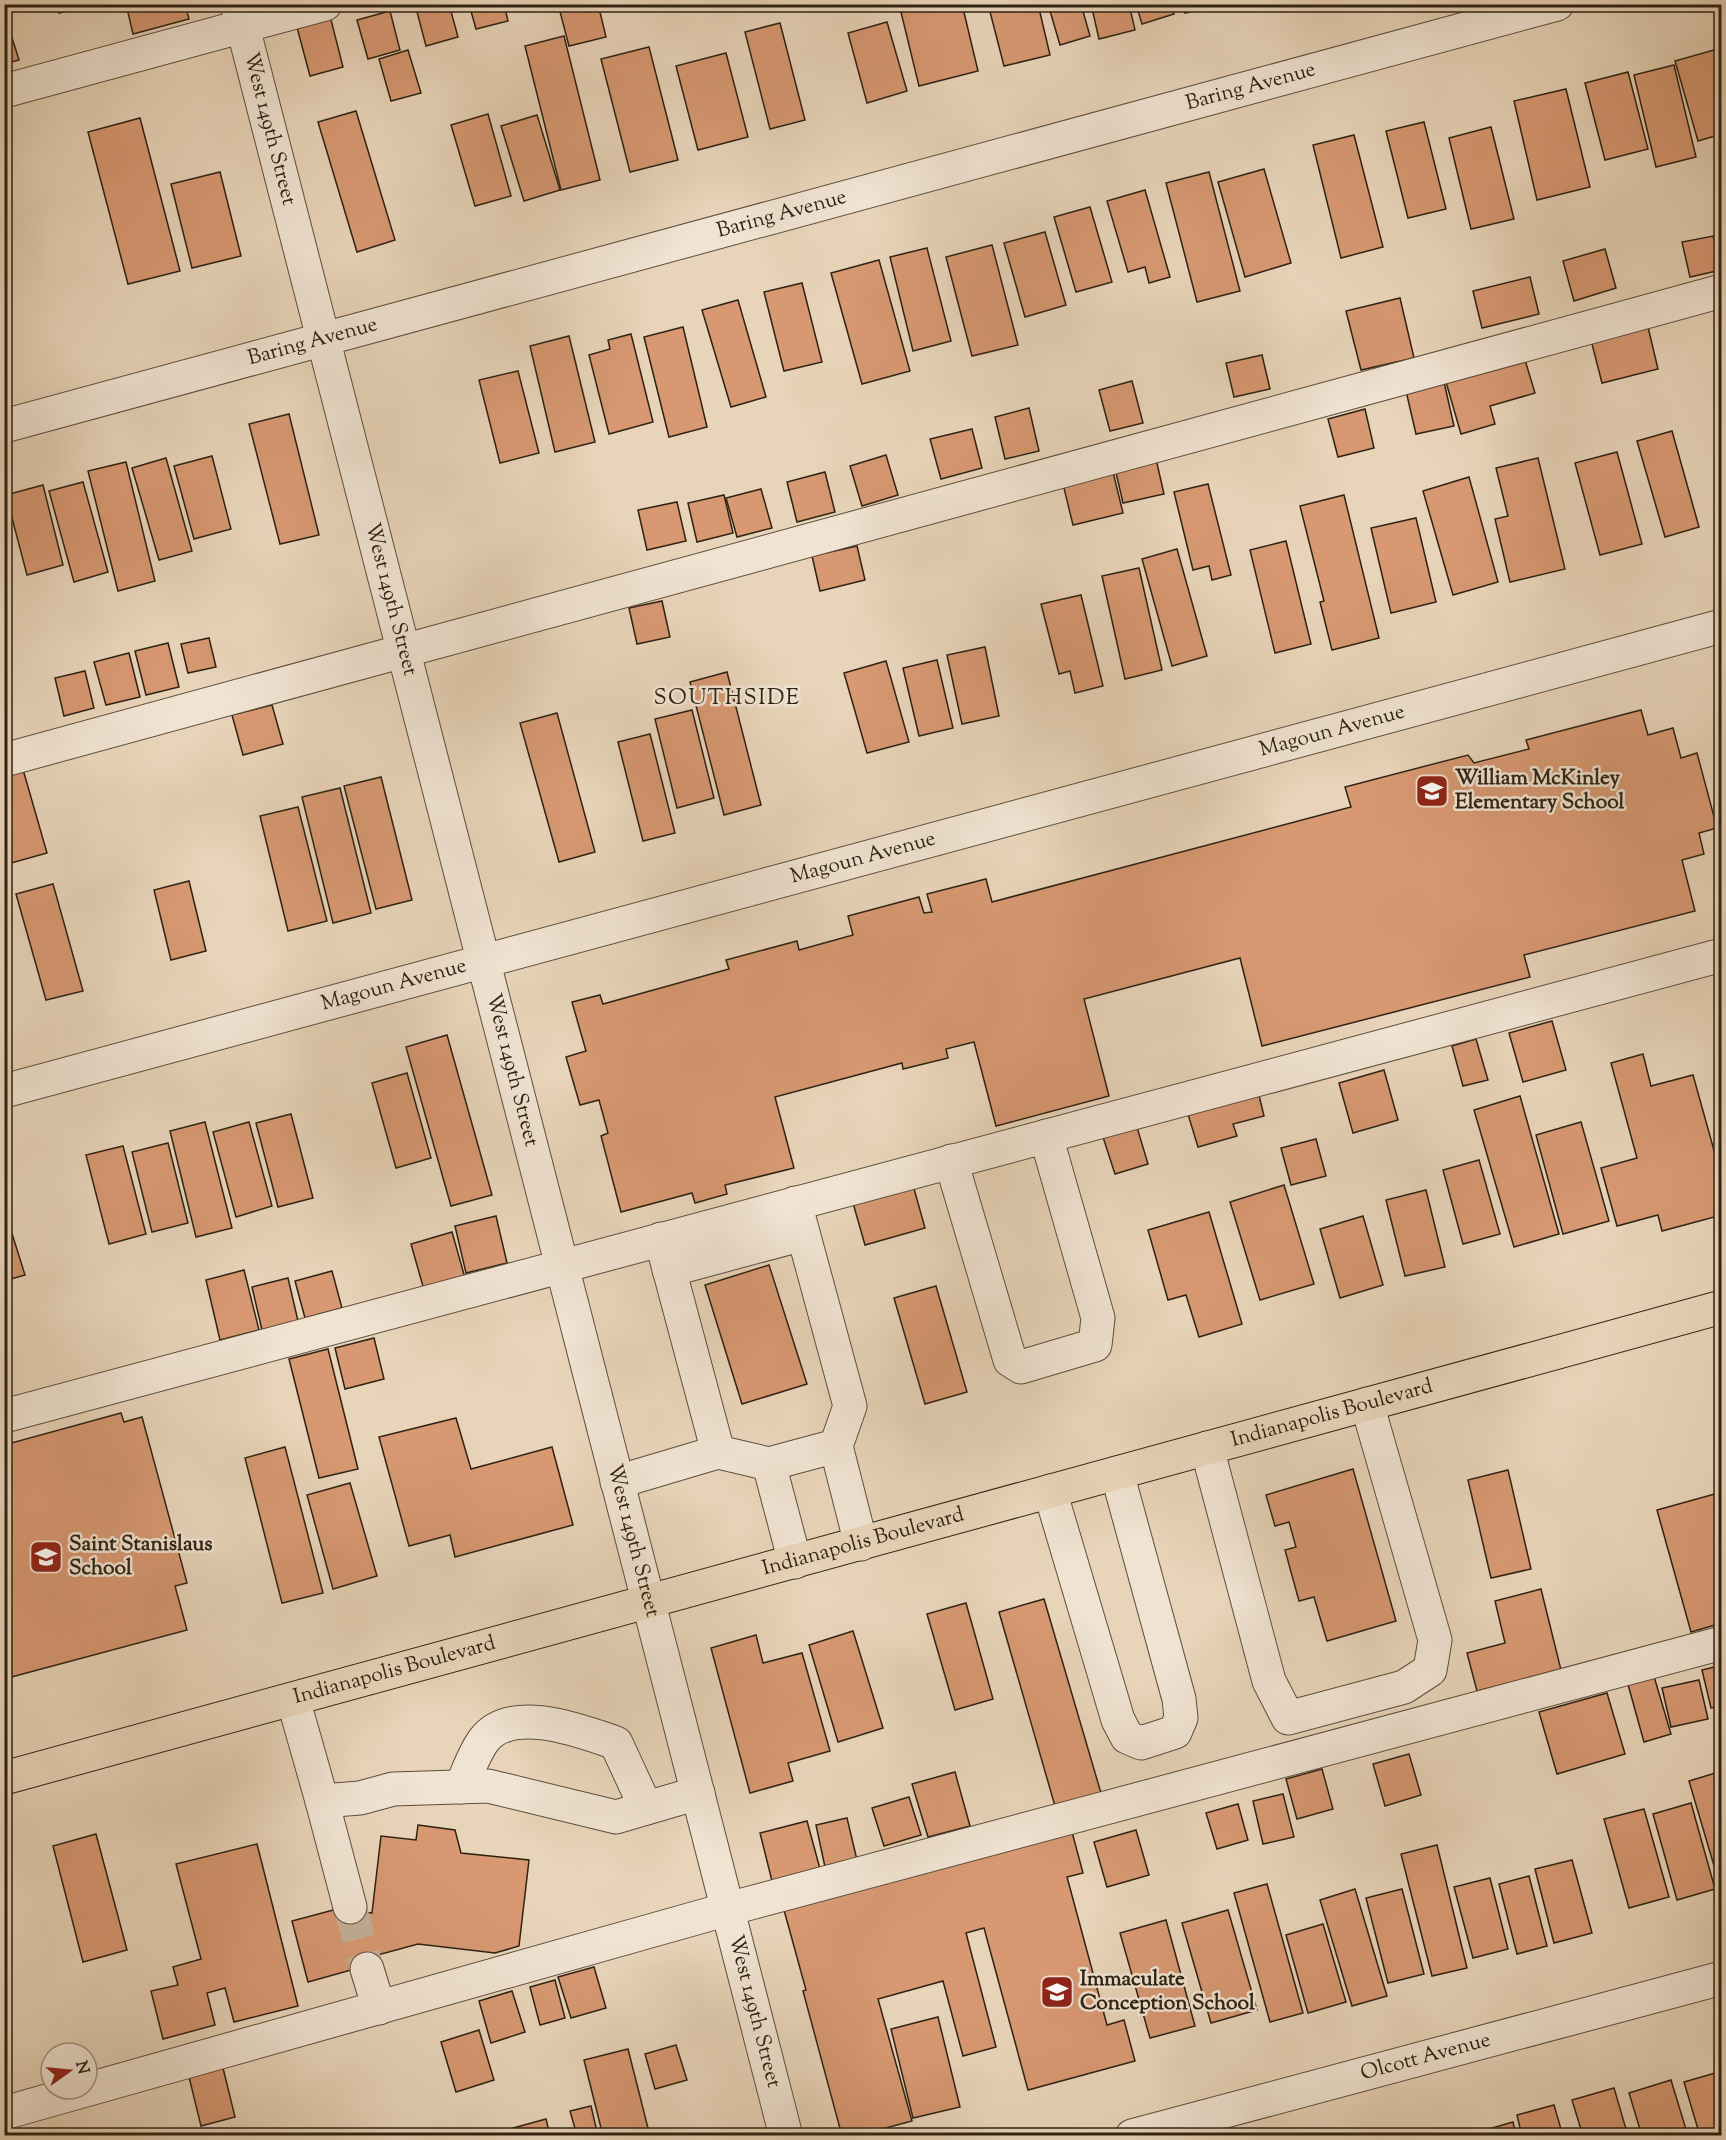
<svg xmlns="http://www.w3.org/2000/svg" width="1726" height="2140" font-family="'Sorts Mill Goudy',serif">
  <rect width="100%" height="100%" fill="#e8d4b9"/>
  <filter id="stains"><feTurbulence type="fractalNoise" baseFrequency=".00333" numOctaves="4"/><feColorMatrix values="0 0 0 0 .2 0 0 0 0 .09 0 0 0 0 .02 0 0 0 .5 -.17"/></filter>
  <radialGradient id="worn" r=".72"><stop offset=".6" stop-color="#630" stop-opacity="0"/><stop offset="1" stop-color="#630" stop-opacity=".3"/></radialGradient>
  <!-- building -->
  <g fill="#d79872" stroke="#2e2213" stroke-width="1.5">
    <polygon points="56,4 94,4 59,13"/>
    <polygon points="126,4 185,4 189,19 133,34"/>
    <polygon points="427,4 449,4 458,37 426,46 416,8"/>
    <polygon points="469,4 504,4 508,21 476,29"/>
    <polygon points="558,4 598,4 606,37 569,46"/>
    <polygon points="899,4 962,4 978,71 919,86"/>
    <polygon points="988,4 1038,4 1050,55 1004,66"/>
    <polygon points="1048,4 1081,4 1090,36 1060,45"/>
    <polygon points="1091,4 1129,4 1135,30 1099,39"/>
    <polygon points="1136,4 1171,4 1174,14 1142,24"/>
    <polygon points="1184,4 1216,4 1216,6 1185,13"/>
    <polygon points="390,11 400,50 368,59 357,20"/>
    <polygon points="329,12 343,67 310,76 295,20"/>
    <polygon points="887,22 907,91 867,103 848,33"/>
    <polygon points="780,23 805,120 770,129 745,32"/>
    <polygon points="8,25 19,60 4,64 4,26"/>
    <polygon points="564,36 600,180 561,190 525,46"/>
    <polygon points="649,47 678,160 630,172 601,59"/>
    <polygon points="1721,48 1722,134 1698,141 1675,61"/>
    <polygon points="408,50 421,93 391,101 379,59"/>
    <polygon points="726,53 748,137 698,150 676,66"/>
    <polygon points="1674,65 1696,157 1656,167 1634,75"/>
    <polygon points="1628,72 1648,149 1605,160 1585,83"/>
    <polygon points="1566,89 1590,187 1537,200 1514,101"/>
    <polygon points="356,111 395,240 357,252 318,122"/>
    <polygon points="488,114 511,196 475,206 451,125"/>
    <polygon points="537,115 560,190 524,201 501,126"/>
    <polygon points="140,118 180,271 128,284 88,132"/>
    <polygon points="1424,122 1446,209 1408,218 1386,131"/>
    <polygon points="1491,127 1514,219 1471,229 1449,138"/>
    <polygon points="1354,135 1383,247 1341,258 1313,145"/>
    <polygon points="1264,169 1291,263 1245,277 1218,182"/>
    <polygon points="220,172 241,256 192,268 171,184"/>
    <polygon points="1209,172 1240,291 1197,302 1166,183"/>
    <polygon points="1145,190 1170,277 1149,283 1145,267 1128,272 1107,201"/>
    <polygon points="1090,207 1112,282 1076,292 1054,217"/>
    <polygon points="1045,232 1066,305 1025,317 1004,243"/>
    <polygon points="1713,236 1721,270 1690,277 1682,242"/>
    <polygon points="992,245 1018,345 972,356 946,257"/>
    <polygon points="927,248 951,341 913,351 890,257"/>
    <polygon points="1605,249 1616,288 1574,301 1563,261"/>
    <polygon points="879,260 910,371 862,384 831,273"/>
    <polygon points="1530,277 1539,314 1482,328 1473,291"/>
    <polygon points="802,283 822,362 784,371 764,292"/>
    <polygon points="1400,298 1414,358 1361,370 1346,311"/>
    <polygon points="738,300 766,397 731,407 702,310"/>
    <polygon points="683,327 707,427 669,437 644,337"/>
    <polygon points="1648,327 1658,369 1602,383 1591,340"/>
    <polygon points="631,334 653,422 609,434 589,355 610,349 608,340"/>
    <polygon points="569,336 595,442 555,452 530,346"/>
    <polygon points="1262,355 1270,389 1234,397 1226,363"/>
    <polygon points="1525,360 1535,393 1490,406 1495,424 1461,434 1446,382"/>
    <polygon points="518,371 539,453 500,463 479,380"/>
    <polygon points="1132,381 1143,423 1110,431 1099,390"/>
    <polygon points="1444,382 1454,426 1416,434 1406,391"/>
    <polygon points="1029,408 1039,451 1005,459 995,417"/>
    <polygon points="1365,409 1374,448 1338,457 1328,419"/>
    <polygon points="289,414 319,535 280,544 249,424"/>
    <polygon points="972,429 982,468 941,479 930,439"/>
    <polygon points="1672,431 1699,527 1665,537 1637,441"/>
    <polygon points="1617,452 1642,544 1600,555 1575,463"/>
    <polygon points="886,455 898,495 862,506 850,466"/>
    <polygon points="212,456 231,529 194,539 174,466"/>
    <polygon points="166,458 192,551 159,560 132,468"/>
    <polygon points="1538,458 1565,569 1510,582 1495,519 1508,516 1496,468"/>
    <polygon points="1156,459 1164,494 1123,503 1115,468"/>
    <polygon points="126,462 155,581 118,591 88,471"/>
    <polygon points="825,472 835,512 797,522 787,482"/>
    <polygon points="1113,472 1123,513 1073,525 1063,484"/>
    <polygon points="1469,477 1498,582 1453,595 1423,491"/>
    <polygon points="83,482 108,572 74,582 49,491"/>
    <polygon points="1208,484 1231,575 1212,580 1209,566 1193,570 1174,492"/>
    <polygon points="43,485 63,565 27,575 6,495"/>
    <polygon points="761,489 772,528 737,537 726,498"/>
    <polygon points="724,495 733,533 697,542 688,503"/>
    <polygon points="1344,495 1379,638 1332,650 1320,602 1324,601 1300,506"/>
    <polygon points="677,502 686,541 647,550 638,510"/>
    <polygon points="1416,518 1436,602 1391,613 1371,528"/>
    <polygon points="1286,541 1311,644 1275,653 1250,550"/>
    <polygon points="857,546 865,580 820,591 812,556"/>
    <polygon points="1177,549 1207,656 1172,666 1142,559"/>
    <polygon points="1139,568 1162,670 1125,679 1102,576"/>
    <polygon points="1081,595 1103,686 1075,693 1070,671 1059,674 1041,604"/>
    <polygon points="662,601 670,637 637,644 629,608"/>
    <polygon points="209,638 216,667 188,673 181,644"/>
    <polygon points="168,643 179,687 146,695 135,651"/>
    <polygon points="985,647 999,716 962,724 947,655"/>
    <polygon points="129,653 140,697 106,705 94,662"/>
    <polygon points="937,660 953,728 919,736 903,668"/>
    <polygon points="886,661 909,742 867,753 844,673"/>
    <polygon points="85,671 94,708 64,716 55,678"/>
    <polygon points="727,672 761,805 724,815 690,682"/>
    <polygon points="272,705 283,744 243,755 232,715"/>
    <polygon points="692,710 714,798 677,808 655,719"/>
    <polygon points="1641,710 1648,735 1673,728 1681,758 1697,753 1717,828 1699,833 1704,854 1682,860 1695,911 1524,955 1530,977 1262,1046 1240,958 1084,999 1109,1096 996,1126 974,1042 946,1049 948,1058 903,1069 902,1063 775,1097 794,1168 725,1185 727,1194 695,1203 692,1193 621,1212 601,1136 608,1133 599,1100 580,1105 566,1057 586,1051 572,1002 600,995 603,1004 729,969 726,960 797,941 799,950 853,935 848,916 919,897 924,913 932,912 927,894 986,879 992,902 1351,807 1345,787 1468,755 1474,763 1529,749 1526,740"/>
    <polygon points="557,713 595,852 559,862 520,723"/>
    <polygon points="650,734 675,833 643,841 618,742"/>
    <polygon points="22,766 47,853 4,865 4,771"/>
    <polygon points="381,777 412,900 376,909 344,786"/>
    <polygon points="340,788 371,913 333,923 302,797"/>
    <polygon points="298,807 327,921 288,931 260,816"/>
    <polygon points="189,881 206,951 171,960 154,890"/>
    <polygon points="53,884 83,991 46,1000 16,894"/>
    <polygon points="1552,1021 1566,1070 1523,1082 1509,1033"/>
    <polygon points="447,1035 492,1195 451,1206 406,1047"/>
    <polygon points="1476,1039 1488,1080 1463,1086 1452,1046"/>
    <polygon points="1643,1054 1651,1086 1693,1075 1722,1179 1722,1215 1662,1231 1658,1215 1617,1226 1601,1168 1637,1158 1611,1063"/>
    <polygon points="1384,1070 1398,1120 1353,1133 1339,1083"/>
    <polygon points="407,1073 431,1158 396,1168 372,1083"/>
    <polygon points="1258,1091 1264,1116 1233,1124 1237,1136 1198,1147 1187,1111"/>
    <polygon points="1520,1096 1559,1234 1514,1247 1474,1110"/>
    <polygon points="291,1114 313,1198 278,1207 256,1123"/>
    <polygon points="205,1122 232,1228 196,1237 170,1131"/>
    <polygon points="249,1122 272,1206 236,1217 213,1132"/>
    <polygon points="1581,1122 1609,1221 1563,1234 1536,1135"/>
    <polygon points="1136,1124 1148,1164 1115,1174 1102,1134"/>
    <polygon points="1316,1139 1326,1176 1291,1185 1281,1148"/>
    <polygon points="168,1143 188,1223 152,1232 132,1152"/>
    <polygon points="123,1146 146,1234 109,1244 86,1155"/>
    <polygon points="1479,1160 1500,1234 1463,1244 1443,1170"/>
    <polygon points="913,1185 925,1228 865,1245 853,1203"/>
    <polygon points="1284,1185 1314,1284 1260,1300 1230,1202"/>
    <polygon points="1426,1190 1445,1267 1405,1276 1386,1200"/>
    <polygon points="4,1208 25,1275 4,1281"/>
    <polygon points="1209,1212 1242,1324 1199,1337 1186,1295 1168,1300 1148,1230"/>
    <polygon points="496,1216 507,1263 466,1273 455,1226"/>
    <polygon points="1363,1216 1383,1285 1340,1298 1320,1229"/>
    <polygon points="452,1232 465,1278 424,1290 411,1244"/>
    <polygon points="769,1265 807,1384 742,1404 705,1285"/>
    <polygon points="244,1270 259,1330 220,1340 206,1280"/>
    <polygon points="332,1271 342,1308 305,1318 295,1281"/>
    <polygon points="288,1278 298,1321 262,1330 252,1287"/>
    <polygon points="936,1286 967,1392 925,1404 894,1298"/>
    <polygon points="374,1338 384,1379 345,1389 335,1348"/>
    <polygon points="328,1349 358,1469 319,1478 289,1359"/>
    <polygon points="121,1413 124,1422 142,1417 187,1583 175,1586 187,1630 4,1679 4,1445"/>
    <polygon points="456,1418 471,1469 552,1447 573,1525 455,1557 450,1535 409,1546 379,1437"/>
    <polygon points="285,1447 323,1593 282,1603 245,1458"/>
    <polygon points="1353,1469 1396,1621 1327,1641 1314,1597 1299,1601 1285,1550 1296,1547 1289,1522 1275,1526 1266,1495"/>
    <polygon points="1508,1470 1531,1569 1491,1578 1468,1480"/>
    <polygon points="350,1483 377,1576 333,1589 307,1495"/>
    <polygon points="1722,1492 1722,1623 1691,1632 1657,1510"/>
    <polygon points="1541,1589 1561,1670 1477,1691 1467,1653 1505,1643 1495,1601"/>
    <polygon points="1044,1599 1101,1793 1055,1806 999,1612"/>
    <polygon points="966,1603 993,1699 955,1710 927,1614"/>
    <polygon points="853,1631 883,1728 838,1742 809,1645"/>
    <polygon points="756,1635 763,1663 802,1653 830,1751 788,1763 793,1781 750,1793 711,1648"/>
    <polygon points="1722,1665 1722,1706 1711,1708 1702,1670"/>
    <polygon points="1653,1673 1671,1734 1644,1742 1627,1681"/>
    <polygon points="1699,1680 1708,1719 1671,1727 1662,1688"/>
    <polygon points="1607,1693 1625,1754 1557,1774 1539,1712"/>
    <polygon points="1409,1754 1421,1795 1385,1806 1373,1764"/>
    <polygon points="1322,1769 1333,1809 1297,1819 1286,1779"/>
    <polygon points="1722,1771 1722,1886 1720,1886 1689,1781"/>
    <polygon points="955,1772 970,1826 928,1837 912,1784"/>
    <polygon points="1283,1794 1294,1837 1263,1844 1253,1801"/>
    <polygon points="909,1797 921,1835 884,1846 872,1808"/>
    <polygon points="1691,1803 1715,1889 1677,1900 1653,1814"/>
    <polygon points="1238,1804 1248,1840 1217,1849 1206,1813"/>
    <polygon points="1644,1809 1669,1897 1629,1908 1604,1819"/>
    <polygon points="847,1818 857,1860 825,1867 816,1825"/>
    <polygon points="807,1821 820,1869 772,1881 760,1833"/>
    <polygon points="418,1825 455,1830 461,1853 529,1860 519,1946 495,1953 418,1944 370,1957 369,1965 308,1982 292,1921 337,1909 372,1913 381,1836 416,1840"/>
    <polygon points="1136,1830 1149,1875 1107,1887 1094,1842"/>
    <polygon points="1072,1832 1083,1873 1067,1877 1107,2025 1124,2020 1135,2061 1028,2090 984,1928 966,1933 996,2047 963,2056 943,1981 878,1999 912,2121 856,2136 842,2136 803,1991 806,1990 784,1910"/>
    <polygon points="96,1834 127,1950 83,1962 53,1846"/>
    <polygon points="257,1844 298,2006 234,2022 225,1988 207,1993 215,2025 163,2039 151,1991 178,1985 173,1967 201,1959 176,1864"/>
    <polygon points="1437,1845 1467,1968 1432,1976 1401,1854"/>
    <polygon points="1572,1860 1592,1933 1554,1943 1535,1869"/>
    <polygon points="1529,1876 1547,1946 1517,1954 1499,1884"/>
    <polygon points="1490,1878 1508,1949 1473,1958 1454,1887"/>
    <polygon points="1267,1884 1303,2013 1270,2022 1234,1893"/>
    <polygon points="1355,1889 1387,1996 1352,2006 1320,1900"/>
    <polygon points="1402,1889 1424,1974 1388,1983 1366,1898"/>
    <polygon points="1228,1910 1257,2010 1211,2023 1182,1923"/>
    <polygon points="1166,1920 1195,2026 1150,2038 1120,1933"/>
    <polygon points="1323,1924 1346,2002 1308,2013 1286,1935"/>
    <polygon points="594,1967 606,2008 571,2018 558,1977"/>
    <polygon points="555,1980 565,2018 540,2025 530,1987"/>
    <polygon points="512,1991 525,2032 491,2043 479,2001"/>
    <polygon points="938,2017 960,2107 913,2118 891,2029"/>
    <polygon points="479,2030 494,2080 456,2092 441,2042"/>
    <polygon points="676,2045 687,2080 655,2089 645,2054"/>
    <polygon points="628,2049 650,2136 603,2136 584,2060"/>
    <polygon points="223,2068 235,2117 201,2126 189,2077"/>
    <polygon points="1722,2071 1722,2136 1700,2136 1684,2082"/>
    <polygon points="1671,2080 1688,2136 1642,2136 1629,2093"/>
    <polygon points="1614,2088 1628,2136 1583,2136 1572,2100"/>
    <polygon points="1554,2105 1563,2136 1522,2136 1517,2115"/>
    <polygon points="591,2106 598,2136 561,2136 576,2132 570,2111"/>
    <polygon points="546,2119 550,2136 515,2136 513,2128"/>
    <polygon points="1513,2122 1516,2136 1476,2136 1475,2133"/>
  </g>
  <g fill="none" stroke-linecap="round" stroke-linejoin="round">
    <!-- minor-tunnel -->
    <polyline stroke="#c3b098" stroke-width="33" stroke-dasharray="33 16" stroke-linecap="butt" points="350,1907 367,1969"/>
    <defs>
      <g id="minor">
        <path id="s1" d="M237 4 786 2136"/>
        <polyline points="4,91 325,4"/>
        <path id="s2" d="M4 426 1557 4"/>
        <polyline points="4,760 1722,291"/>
        <path id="s3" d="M4 1091 1722 626"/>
        <polyline points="951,1161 1010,1360 1021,1367 1095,1345 1098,1318 1046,1136"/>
        <polyline points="795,1203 850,1406 836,1446 861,1544"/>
        <polyline points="661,1239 718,1452"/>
        <polyline points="669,1270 803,1234"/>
        <polyline points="4,1416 1722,955"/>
        <polyline points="1207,1448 1269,1681 1288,1718 1404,1687 1430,1670 1435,1640 1367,1404"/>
        <polyline points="769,1464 795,1562"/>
        <polyline points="617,1482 718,1452 769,1464 836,1446"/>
        <polyline points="1050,1491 1118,1720 1127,1737 1141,1743 1175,1732 1181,1718 1179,1699 1117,1473"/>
        <polyline points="293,1699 322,1801 360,1798 393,1789 488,1786 616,1817 698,1793"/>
        <path d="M461 1787C468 1772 474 1753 484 1740 511 1704 581 1731 616 1743L646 1808"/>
        <polyline points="322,1801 350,1907"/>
        <polyline points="367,1969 379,2008"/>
        <polyline points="4,2113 728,1909 1722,1643"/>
        <path id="s4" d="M1132 2136 1722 1978"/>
      </g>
      <g id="major">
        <path id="s5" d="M4 1778 1722 1307"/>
      </g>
    </defs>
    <!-- minor casing -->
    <use href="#minor" stroke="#5c4e3c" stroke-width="35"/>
    <!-- major casing -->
    <use href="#major" stroke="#2e2213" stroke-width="35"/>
    <!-- minor -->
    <use href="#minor" stroke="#f0e3d2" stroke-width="33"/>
    <!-- major -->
    <use href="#major" stroke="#e8d4b9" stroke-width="33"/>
  </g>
  <!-- icons -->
  <defs>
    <symbol id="school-square" viewBox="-11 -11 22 22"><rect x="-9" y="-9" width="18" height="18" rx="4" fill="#8f2418" stroke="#f0e3d2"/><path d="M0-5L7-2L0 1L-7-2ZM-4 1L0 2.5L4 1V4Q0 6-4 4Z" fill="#fff"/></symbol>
  </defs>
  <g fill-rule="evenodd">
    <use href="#school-square" x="1413" y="772" width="38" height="38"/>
    <use href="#school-square" x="27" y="1538" width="38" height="38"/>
    <use href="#school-square" x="1038" y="1973" width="38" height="38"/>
  </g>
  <g text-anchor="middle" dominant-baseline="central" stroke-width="5" stroke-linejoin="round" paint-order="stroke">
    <!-- street labels -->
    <g font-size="21" fill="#2e2213" stroke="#f0e3d2">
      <text stroke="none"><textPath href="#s2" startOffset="1292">Baring Avenue</textPath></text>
      <text stroke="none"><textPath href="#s1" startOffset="129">West 149th Street</textPath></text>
      <text stroke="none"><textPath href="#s2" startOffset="806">Baring Avenue</textPath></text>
      <text stroke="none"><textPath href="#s2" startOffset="320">Baring Avenue</textPath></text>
      <text stroke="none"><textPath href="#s1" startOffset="615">West 149th Street</textPath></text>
      <text stroke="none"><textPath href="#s3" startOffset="1376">Magoun Avenue</textPath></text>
      <text stroke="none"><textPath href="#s3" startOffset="890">Magoun Avenue</textPath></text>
      <text stroke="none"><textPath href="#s3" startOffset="404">Magoun Avenue</textPath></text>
      <text stroke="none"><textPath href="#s1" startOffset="1101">West 149th Street</textPath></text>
      <text stroke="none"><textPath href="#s5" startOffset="1377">Indianapolis Boulevard</textPath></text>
      <text stroke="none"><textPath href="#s1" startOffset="1587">West 149th Street</textPath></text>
      <text stroke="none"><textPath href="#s5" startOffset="891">Indianapolis Boulevard</textPath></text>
      <text stroke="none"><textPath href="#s5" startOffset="405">Indianapolis Boulevard</textPath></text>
      <text stroke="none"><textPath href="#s1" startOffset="2073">West 149th Street</textPath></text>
      <text stroke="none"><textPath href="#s4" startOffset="304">Olcott Avenue</textPath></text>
    </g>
    <!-- poi labels -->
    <g font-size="21" font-weight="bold" fill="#2e2213" stroke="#f0e3d2" text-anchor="start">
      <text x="1455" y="779">William McKinley<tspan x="1455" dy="24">Elementary School</tspan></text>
      <text x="69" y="1545">Saint Stanislaus<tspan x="69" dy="24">School</tspan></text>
      <text x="1080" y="1980">Immaculate<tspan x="1080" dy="24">Conception School</tspan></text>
    </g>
    <!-- neighbourhood labels -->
    <g font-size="22" letter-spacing="1.5" fill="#2e2213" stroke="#f0e3d2">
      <text x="727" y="699">SOUTHSIDE</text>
    </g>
  </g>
  <!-- margin -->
  <rect width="1726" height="2140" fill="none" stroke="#e8d4b9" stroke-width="24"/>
  <rect x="6" y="6" width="1714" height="2128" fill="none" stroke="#2e2213" stroke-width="3"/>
  <rect x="12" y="12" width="1702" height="2116" fill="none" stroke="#2e2213" stroke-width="1.5"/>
  <!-- north arrow -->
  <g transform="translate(69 2071) rotate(75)"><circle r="28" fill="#f0e3d2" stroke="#a29686" stroke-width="1.5"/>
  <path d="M0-4.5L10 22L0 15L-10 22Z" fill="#8f2418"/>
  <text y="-9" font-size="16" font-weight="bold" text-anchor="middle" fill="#2e2213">N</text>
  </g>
  <rect width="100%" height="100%" filter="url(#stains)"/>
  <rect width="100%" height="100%" fill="url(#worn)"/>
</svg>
